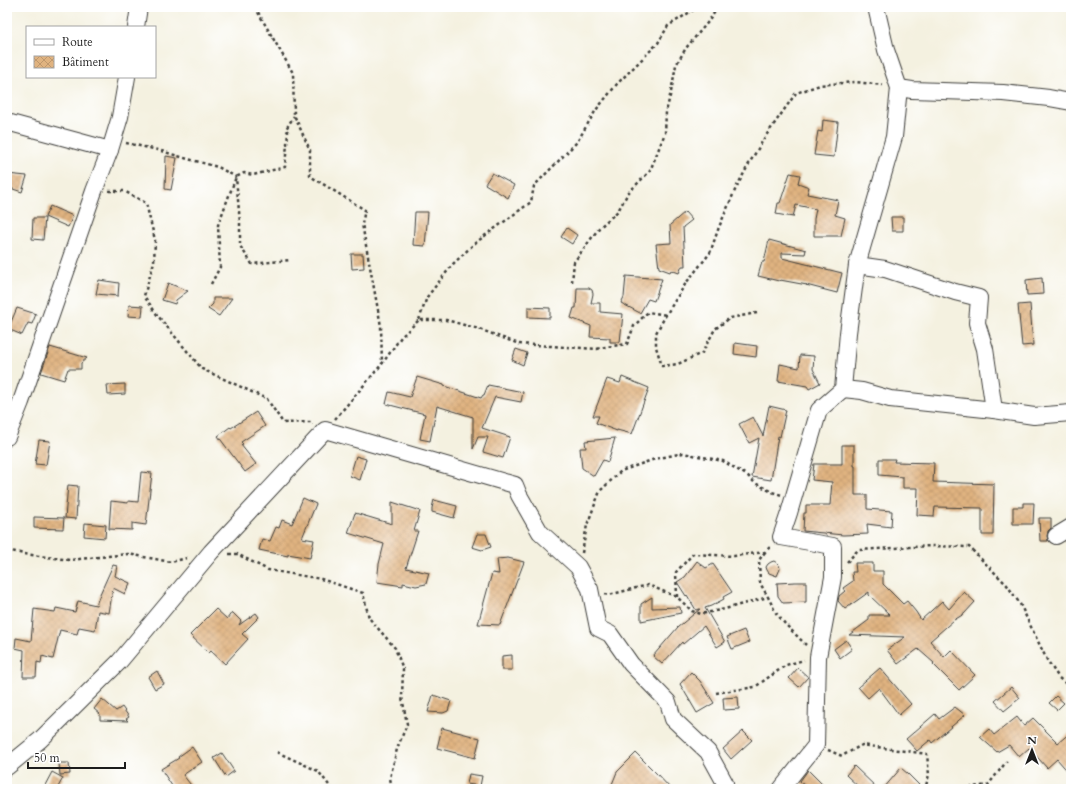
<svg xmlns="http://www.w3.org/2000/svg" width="1078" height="796" font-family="Cardo,serif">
  <defs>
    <pattern id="building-cross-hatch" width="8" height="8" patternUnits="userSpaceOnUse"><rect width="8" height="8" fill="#e0b380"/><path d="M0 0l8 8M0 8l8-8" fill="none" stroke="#c0996e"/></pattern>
  </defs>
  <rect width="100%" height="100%" fill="#fff"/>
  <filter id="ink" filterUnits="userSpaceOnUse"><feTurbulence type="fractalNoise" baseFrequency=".025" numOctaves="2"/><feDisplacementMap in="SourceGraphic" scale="8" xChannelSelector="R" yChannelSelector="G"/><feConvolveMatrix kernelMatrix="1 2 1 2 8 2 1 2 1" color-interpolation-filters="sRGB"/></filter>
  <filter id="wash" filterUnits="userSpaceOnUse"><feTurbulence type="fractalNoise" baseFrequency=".012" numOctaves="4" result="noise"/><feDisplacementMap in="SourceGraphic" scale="16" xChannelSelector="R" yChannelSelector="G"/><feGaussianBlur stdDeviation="0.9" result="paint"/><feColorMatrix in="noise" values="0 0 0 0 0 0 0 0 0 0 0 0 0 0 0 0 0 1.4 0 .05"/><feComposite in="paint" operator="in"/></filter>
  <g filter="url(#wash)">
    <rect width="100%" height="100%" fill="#f4f1e0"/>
    <g id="blocks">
      <!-- building -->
      <g fill="url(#building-cross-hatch)">
        <polygon points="823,120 838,122 834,157 814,155 818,131 822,132"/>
        <polygon points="166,156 177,158 171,190 165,189"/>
        <polygon points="492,173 514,185 508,198 485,184"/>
        <polygon points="790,173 800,175 798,183 809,187 807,194 838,200 835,215 845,218 841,236 814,236 814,219 816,209 796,205 793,217 776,214 778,203 780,203"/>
        <polygon points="7,174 27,176 22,192 7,187"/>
        <polygon points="50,206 73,216 68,227 45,217"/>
        <polygon points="415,212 428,212 425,246 413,245"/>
        <polygon points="685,212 692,220 683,227 685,266 682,266 679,273 671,270 670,272 659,268 656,244 671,243 670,225"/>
        <polygon points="891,217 903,217 903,231 892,231"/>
        <polygon points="33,218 45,218 43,240 32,239"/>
        <polygon points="567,228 577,235 572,244 561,237"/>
        <polygon points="769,240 806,250 805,254 782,253 782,258 842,273 837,293 806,285 807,285 780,280 779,281 758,276 762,262 764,262"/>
        <polygon points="351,254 363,254 364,268 352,269"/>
        <polygon points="626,276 662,279 654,301 648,299 640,313 621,303 624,297"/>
        <polygon points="1042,278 1043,294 1027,295 1026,280"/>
        <polygon points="99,280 119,283 118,296 96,294"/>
        <polygon points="168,283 188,291 176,300 175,304 162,300"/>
        <polygon points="577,288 589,288 592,290 593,294 591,303 600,303 600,312 623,314 620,342 610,342 610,338 590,337 591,326 571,318 574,308 576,308"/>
        <polygon points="213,298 232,298 219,316 208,309 213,304"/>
        <polygon points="1030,304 1033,345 1022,346 1018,305"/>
        <polygon points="129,305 143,306 142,317 128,316"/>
        <polygon points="528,307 550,308 550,318 528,317"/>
        <polygon points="17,308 36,314 32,324 28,323 22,335 8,329"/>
        <polygon points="735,343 757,346 756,357 734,354"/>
        <polygon points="50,347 87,358 81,363 81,369 68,369 64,380 41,373"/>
        <polygon points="516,349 527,353 523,365 512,360"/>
        <polygon points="800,355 814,356 813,369 820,383 809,389 807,386 778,381 780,364 799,368"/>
        <polygon points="417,377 444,385 444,386 481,398 483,395 484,395 488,385 523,392 521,402 495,397 482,428 510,437 503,458 483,452 488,437 478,437 473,449 473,417 437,406 430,441 420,439 425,414 386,404 389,392 410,397"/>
        <polygon points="622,377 649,388 632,434 617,430 617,431 596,423 599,416 593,416 607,379 620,383"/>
        <polygon points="125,384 125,394 108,395 107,385"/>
        <polygon points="769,406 786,410 780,437 778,436 771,480 752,477 759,438 749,443 739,424 753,417 763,436"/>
        <polygon points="256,412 265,426 241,442 243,444 241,445 256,464 245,472 218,436 230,427 231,428"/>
        <polygon points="615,438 608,462 603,460 594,476 582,468 580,448 586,448 585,441"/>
        <polygon points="39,440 50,441 46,465 35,464"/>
        <polygon points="842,445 854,445 854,466 855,466 855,495 867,495 867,509 892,511 891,527 867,524 868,534 843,535 803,531 804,513 806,513 806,505 830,505 832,482 812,480 814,464 842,464"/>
        <polygon points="356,456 366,459 360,480 350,476"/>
        <polygon points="879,459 895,459 894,462 934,463 933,482 994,484 993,535 982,535 982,508 935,507 934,516 917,515 918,488 903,488 903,477 879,475"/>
        <polygon points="141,472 152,473 146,525 132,523 132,530 109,529 111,501 128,503 128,501 138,502"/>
        <polygon points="68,485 78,486 76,519 65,518"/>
        <polygon points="303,498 316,504 302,538 314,540 310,558 288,554 288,556 259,550 262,539 270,541 276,527 279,528 282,520 292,524"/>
        <polygon points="434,500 457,506 454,518 432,512 432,508"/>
        <polygon points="392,502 420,511 414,531 418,531 406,568 429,573 426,584 416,586 403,583 403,586 377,582 379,564 384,544 348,533 355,513 392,524"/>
        <polygon points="1023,503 1034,503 1033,524 1013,524 1013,507 1023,507"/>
        <polygon points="34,517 64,518 63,529 34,528"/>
        <polygon points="1039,518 1051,518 1051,528 1048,531 1047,536 1048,541 1040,541"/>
        <polygon points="85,523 106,525 105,538 84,536"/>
        <polygon points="477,534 486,534 491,547 482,550 472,547"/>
        <polygon points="508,558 524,562 500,625 478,624 492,573 499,574 497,559"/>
        <polygon points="697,561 706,568 713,564 732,592 723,597 724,599 711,606 705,608 725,642 717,647 704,626 683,644 682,642 662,664 653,656 678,627 700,609 696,610 687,595 686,596 677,582 685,577"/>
        <polygon points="774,561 777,563 779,565 780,569 777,576 769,573 767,570 766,567 768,564 771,562"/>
        <polygon points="855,563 873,563 873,571 883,571 883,584 903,604 907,601 916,612 921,620 942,601 949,609 964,592 975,602 964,614 954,620 930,641 944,657 951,650 975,675 959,690 933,664 934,663 918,649 898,664 887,650 905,637 849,635 869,620 869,615 890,615 869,595 869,592 845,609 838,601 839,596 845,591 843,588 853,581 852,572 856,572"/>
        <polygon points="113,565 117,566 115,576 130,583 125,594 113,588 109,613 98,611 95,630 79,627 77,634 60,630 53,659 42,656 41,663 37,662 36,677 23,677 24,650 15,648 16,638 31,641 34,609 55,612 56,608 75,612 78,601 96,605 100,594"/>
        <polygon points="795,582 806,582 806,602 783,603 778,596 777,583"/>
        <polygon points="652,597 652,608 680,607 681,613 641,621 641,604"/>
        <polygon points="216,609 227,619 232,612 241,621 239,625 256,613 259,617 242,634 248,639 225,664 211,651 209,653 190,635"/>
        <polygon points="744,630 749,642 732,649 727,637"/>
        <polygon points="846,640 852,649 840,658 834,649"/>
        <polygon points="512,655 512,670 502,670 502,656"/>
        <polygon points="798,668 808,677 799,687 789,678"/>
        <polygon points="880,668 911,704 899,715 879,688 868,698 858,687"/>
        <polygon points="157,671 164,684 155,689 148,677"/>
        <polygon points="691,672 700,681 714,703 697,713 680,684"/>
        <polygon points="1011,687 1020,698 1004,711 995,701"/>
        <polygon points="433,695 451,701 448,711 443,713 428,712"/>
        <polygon points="1056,696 1064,703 1057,710 1049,703"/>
        <polygon points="738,697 739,709 724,710 723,698"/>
        <polygon points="102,699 116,711 122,707 129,717 126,719 128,721 100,720 100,714 94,709"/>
        <polygon points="955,707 965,715 932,743 930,740 917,751 906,739 935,714 939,719"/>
        <polygon points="1017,717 1024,726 1033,718 1058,743 1071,732 1071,775 1057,759 1047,768 1029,748 1019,757 1009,745 997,752 980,737 989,729 994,735"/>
        <polygon points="442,728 480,738 475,758 437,748"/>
        <polygon points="743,731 752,740 731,759 723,749"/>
        <polygon points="192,747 202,762 183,775 194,789 174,789 161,769 179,758 178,757"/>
        <polygon points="222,753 234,771 226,777 214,758"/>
        <polygon points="636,753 656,773 671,789 610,789 617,772"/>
        <polygon points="59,763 69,763 70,774 60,775"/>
        <polygon points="854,766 878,789 861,789 846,775"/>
        <polygon points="901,768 908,774 923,789 883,789"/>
        <polygon points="808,770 827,789 807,789 800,781"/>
        <polygon points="52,772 63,778 57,789 43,789"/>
        <polygon points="469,774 482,776 480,786 467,784"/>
      </g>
    </g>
  </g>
  <g filter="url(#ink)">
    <use href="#blocks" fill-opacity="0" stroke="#3c3c39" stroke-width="1"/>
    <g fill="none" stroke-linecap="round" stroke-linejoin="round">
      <defs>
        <g id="minor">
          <polyline points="136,27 139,7"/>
          <polyline points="899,88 912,90 1003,93 1049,98 1071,102"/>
          <polyline points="7,122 110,150"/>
          <polyline points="857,265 885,269 955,292 979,298 977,323 985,349 994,410"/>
          <polyline points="843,389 862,391 890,399 994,410 1034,416 1071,413"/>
          <polyline points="7,437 21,402 94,191 110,150 120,117 127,77"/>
          <polyline points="1056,536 1071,527"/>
          <polyline points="7,767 40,740 119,662 211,552 325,430 515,485 519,495 540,532 578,567 590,589 598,628 610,634 631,664 668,702 673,719 708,752 725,783"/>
          <polyline points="781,789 816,745 818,657 833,577 833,546 781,537 789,513 819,410 843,389 848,333 857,265 894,137 899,88 886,50 876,7"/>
        </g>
      </defs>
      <!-- minor casing -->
      <use href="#minor" stroke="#3c3c39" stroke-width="18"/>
      <!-- path -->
      <g stroke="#3c3c39" stroke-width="2.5" stroke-dasharray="3 3" stroke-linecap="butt">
        <polyline points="255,7 293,73 294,115 310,150 310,176 365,210 362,224 381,326 382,364"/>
        <polyline points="126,143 158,150 188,159 218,167 236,177 240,223 240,246 252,264 290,260"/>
        <polyline points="109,191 124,191 146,203 155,240 154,262 144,296 158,316 202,369 267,399 283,423 311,422 313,424"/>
        <polyline points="572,282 574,262 599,228 618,211 628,193 650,171 665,133 666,112 671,92 676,65 686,48 708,22 718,7"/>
        <polyline points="211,284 220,267 218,225 236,177 244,173 253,175 285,167 288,132 286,129 294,116"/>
        <polyline points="757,313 730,318 715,329 702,353 678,364 662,366 656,347 656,333 666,315 686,283 710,253 719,227 736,188 750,162 765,137 796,93 820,85 855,82 883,85"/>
        <polyline points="419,320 427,297 453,264 475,243 531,202 534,186 577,142 596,110 617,84 658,43 668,26 698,7"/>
        <polyline points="335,419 382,364 401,337 419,320 446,320 479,329 519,344 597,349 605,347 627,344 634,326 648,312 666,315"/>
        <polyline points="7,550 24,554 70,560 128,554 171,562 187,558"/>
        <polyline points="765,552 759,560 760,583 768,597"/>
        <polyline points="582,553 587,525 600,491 621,471 655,459 683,453 723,461 748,476 755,483 772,492 782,495"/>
        <polyline points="229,554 237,554 268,570 321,579 363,593 369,618 395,648 403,669 402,697 407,724 397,749 390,778 392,789"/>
        <polyline points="847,562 858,550 931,546 969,547 1007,585 1020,604 1047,660 1059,678 1071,688"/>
        <polyline points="605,594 609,595 648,585 677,597 692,611 701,614 725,609 768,597 776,613 786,625 806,645"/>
        <polyline points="677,597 676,572 693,554 734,556 765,552 772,545"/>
        <polyline points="716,693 755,687 786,665 804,660"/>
        <polyline points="828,750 842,756 862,745 927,754 929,775 925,789"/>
        <polyline points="277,752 318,771 332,789"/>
        <polyline points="957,789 988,785 1007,761"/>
      </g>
      <!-- minor -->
      <use href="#minor" stroke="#fff" stroke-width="16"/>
    </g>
  </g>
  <!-- margin -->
  <rect width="1078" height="796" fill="none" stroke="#fff" stroke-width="24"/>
  <!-- legend -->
  <rect x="26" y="26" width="130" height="52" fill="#ffffff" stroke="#a4a4a4"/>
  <rect x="34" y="39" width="20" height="6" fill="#ffffff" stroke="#a4a4a4"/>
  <text x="62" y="46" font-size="12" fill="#1c1c1c">Route</text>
  <rect x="34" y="56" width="20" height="12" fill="url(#building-cross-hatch)" stroke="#a4a4a4"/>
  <text x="62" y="66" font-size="12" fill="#1c1c1c">Bâtiment</text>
  <!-- north arrow -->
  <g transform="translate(1032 750)" stroke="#ffffff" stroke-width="3" paint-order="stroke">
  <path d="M0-3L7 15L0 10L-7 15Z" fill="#1c1c1c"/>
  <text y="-6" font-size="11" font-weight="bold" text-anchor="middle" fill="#1c1c1c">N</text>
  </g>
  <!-- scale -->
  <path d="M28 762v6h97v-6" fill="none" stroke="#1c1c1c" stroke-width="2"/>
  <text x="34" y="762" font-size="12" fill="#1c1c1c" stroke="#ffffff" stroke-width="3" paint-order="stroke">50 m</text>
</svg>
